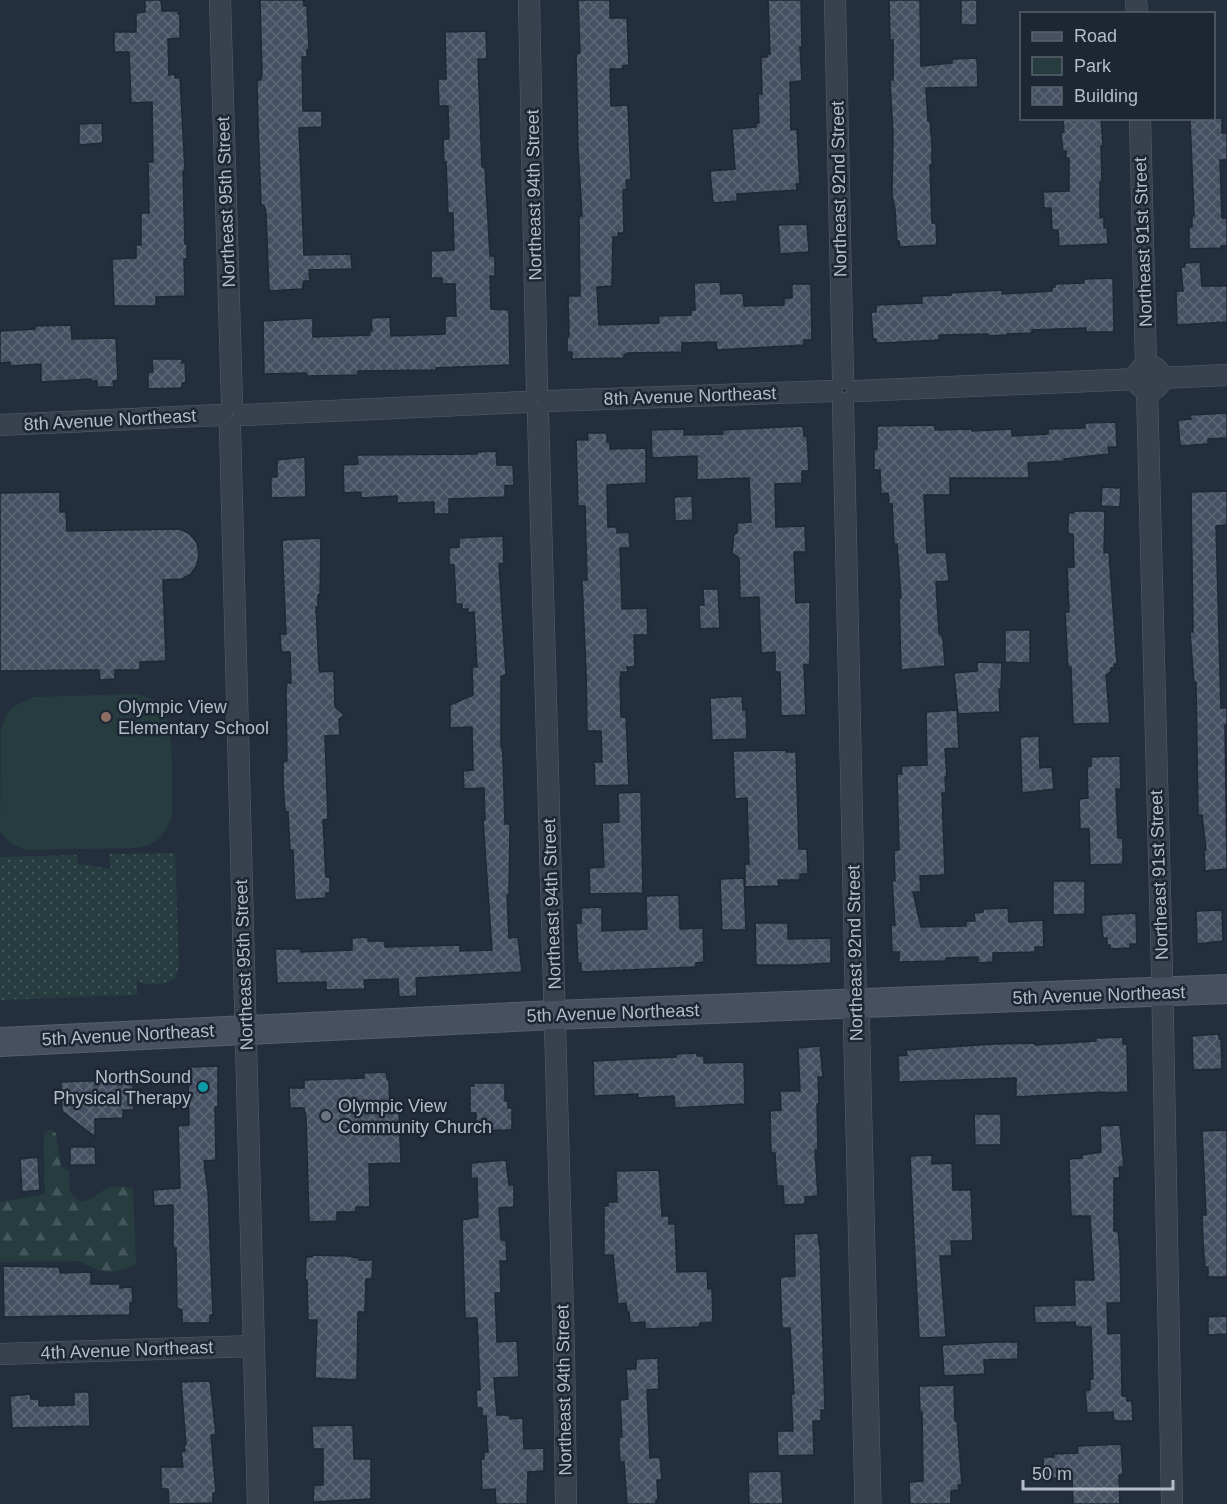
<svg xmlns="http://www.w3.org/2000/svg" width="1227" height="1504" font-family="Helvetica,sans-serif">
  <defs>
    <pattern id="green-dots" width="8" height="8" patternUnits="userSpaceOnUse" patternTransform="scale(1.5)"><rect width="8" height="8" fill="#263c3f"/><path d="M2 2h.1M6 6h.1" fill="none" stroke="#435659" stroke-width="1.8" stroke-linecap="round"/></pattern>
    <pattern id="forest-firs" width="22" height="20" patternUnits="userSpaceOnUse" patternTransform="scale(1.5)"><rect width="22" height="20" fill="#263c3f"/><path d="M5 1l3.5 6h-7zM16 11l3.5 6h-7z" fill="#435659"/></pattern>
    <pattern id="building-cross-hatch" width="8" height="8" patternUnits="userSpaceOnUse" patternTransform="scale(1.5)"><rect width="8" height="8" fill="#455162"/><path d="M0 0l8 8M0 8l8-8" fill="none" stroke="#5d6877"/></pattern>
  </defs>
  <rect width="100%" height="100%" fill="#242f3e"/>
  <!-- green -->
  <path fill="url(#green-dots)" d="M175 853 179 967 175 978C165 985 147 987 137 981V995L0 1000V857L77 855 78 864 111 869 109 854Z"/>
  <!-- forest -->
  <path fill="url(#forest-firs)" d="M50 1129 56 1133 61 1167 69 1171C69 1186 67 1197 83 1202 106 1192 105 1182 133 1188L136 1264 125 1269 111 1272 98 1270 78 1261 0 1262V1202L45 1194 44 1134Z"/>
  <!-- pitch -->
  <path fill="#263c3f" d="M133 694C174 698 171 736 172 767 172 783 173 798 172 814 168 833 156 846 136 848L28 850C16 848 7 841 0 831L1 729 6 716 13 707 33 697Z"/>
  <!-- building -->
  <g fill="url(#building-cross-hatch)" stroke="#1f2835" stroke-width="1.5">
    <polygon points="145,0 161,0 162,11 178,11 178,14 180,14 180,38 168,39 169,75 175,74 175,78 180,77 185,171 183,171 185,244 187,244 187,259 184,259 185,296 156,297 156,306 114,306 112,259 136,258 136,245 141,245 141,213 149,213 148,162 153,162 152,102 131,103 129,52 114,52 114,32 136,32 136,13 145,12"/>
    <polygon points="260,0 303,0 304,6 307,6 309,50 307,50 307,57 302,57 303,111 322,111 322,127 299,128 304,255 351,254 352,269 309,270 310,281 304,281 302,289 269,291 266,213 264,205 261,205 258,126 257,80 261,80 262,73"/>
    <polygon points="578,0 610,0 610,18 627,18 629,65 623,66 623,69 610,69 611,106 628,105 631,180 626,180 627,189 623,190 624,233 618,233 618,237 613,237 612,286 597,287 599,325 659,323 658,316 691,315 691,310 695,310 694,283 720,282 721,294 743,293 744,306 784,305 784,298 792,298 792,284 811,284 812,340 804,340 804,345 717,350 716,342 682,343 682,352 628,353 624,355 624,358 572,359 572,352 567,352 567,338 569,336 568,296 580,296 579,216 582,216 578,149 576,54 580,53"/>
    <polygon points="768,0 801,0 802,47 800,47 802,81 790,82 791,130 797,129 800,184 796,184 797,190 737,194 737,201 713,203 710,171 735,169 732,129 756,127 756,123 759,123 758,94 762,94 761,57 767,57 767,54 770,54"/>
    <polygon points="889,0 920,0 921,66 952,63 952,59 977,58 978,87 926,88 928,121 930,121 932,144 932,165 930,165 932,223 936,223 937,245 900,247 899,241 897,241 895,209 892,195 893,135 890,80 893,80 893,40 890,40"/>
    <rect x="961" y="0" width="16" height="25"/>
    <polygon points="486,31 487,59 478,59 482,167 485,167 490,256 495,256 495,276 490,276 491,309 509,310 510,365 436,368 436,370 358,371 358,375 307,376 306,373 264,374 263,321 313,318 313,337 370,335 369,331 372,331 371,318 390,317 391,336 445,334 445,316 456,316 455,284 442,284 442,278 431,278 431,251 454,250 453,213 448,213 446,162 444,163 443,139 449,139 448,106 439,106 438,79 446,79 445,32"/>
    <polygon points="1063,118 1101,118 1103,146 1101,146 1102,182 1100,182 1100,218 1104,217 1104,228 1107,228 1108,244 1059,246 1058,230 1052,230 1051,208 1044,208 1043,192 1069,191 1069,158 1066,158 1066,151 1063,152 1061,133 1064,132"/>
    <polygon points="1190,118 1222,118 1222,133 1227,133 1227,160 1220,160 1222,218 1227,218 1227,246 1221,246 1221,248 1189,249 1189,227 1192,227 1192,216 1194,216"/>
    <polygon points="102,123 103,143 79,145 79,124"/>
    <polygon points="807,224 809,252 780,254 778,225"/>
    <polygon points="1200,262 1202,286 1227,286 1227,322 1177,325 1176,291 1183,291 1181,267 1185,267 1185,263"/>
    <polygon points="1113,278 1114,332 1086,332 1086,328 1032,330 1032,333 1007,334 1007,335 988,336 988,334 939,335 939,340 885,343 876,343 876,339 873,339 871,312 876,312 876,305 922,303 922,296 951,295 950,293 1002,290 1002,294 1052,291 1052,287 1055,287 1055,284 1084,283 1084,279"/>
    <polygon points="71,325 72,339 116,338 118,380 113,381 114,387 97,387 97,381 91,381 91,379 41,382 41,364 10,366 10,362 0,363 0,331 35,329 35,326"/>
    <polygon points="152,359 182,359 182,363 185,363 186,383 182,383 182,388 148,389 148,372 153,372"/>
    <polygon points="1227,413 1227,438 1208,439 1208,444 1180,446 1178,420 1191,419 1190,415"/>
    <polygon points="1116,422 1117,447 1108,447 1109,454 1064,459 1064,461 1028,463 1029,478 950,478 950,495 924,495 927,553 946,552 949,581 936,582 939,634 941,634 943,639 945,666 901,670 899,598 901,598 897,544 894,544 892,504 889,504 888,493 881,494 880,470 874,470 874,450 877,449 877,426 935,425 935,430 972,429 972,431 1012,429 1012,436 1048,434 1048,429 1085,428 1085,423"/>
    <polygon points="803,426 804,436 807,436 809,471 802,471 802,483 775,484 776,527 805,526 806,552 794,552 796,603 810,602 810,664 804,665 806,715 781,716 780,672 775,672 775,652 761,653 759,597 740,598 739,558 732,553 734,534 737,533 737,523 751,522 749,478 697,480 697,456 652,458 651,430 684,429 684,435 723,434 722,430"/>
    <polygon points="587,433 607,433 607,442 610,442 610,449 646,448 646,483 607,485 608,527 617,527 617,533 629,532 630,548 620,548 622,609 647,608 648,635 634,635 635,667 627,667 628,672 621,672 621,677 620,677 621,717 626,717 629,785 595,786 594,762 602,762 601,731 587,731 586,670 582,580 587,580 585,506 578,506 576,440 588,440"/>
    <polygon points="496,451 497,465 513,465 514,485 505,486 505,497 449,499 449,514 434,514 434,502 397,503 397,496 361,498 361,492 344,493 343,465 358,464 357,455 477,454 477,452"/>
    <polygon points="305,457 306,497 271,498 271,477 277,477 277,460"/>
    <polygon points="1102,487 1121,488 1120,507 1101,506"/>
    <polygon points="1227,491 1227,525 1216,526 1221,708 1227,708 1227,725 1225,725 1227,869 1205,871 1204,850 1206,850 1202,815 1198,815 1196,682 1194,683 1190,632 1193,632 1191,492"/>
    <polygon points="60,492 60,512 66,512 67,531 180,529 190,534 197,543 199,554 197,565 191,574 182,579 163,580 166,661 140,662 140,670 115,670 115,679 100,680 99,670 0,671 0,493"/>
    <polygon points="692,496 693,520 675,521 674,497"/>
    <polygon points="1074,511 1105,511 1104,553 1109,552 1117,664 1114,664 1115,668 1111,668 1111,672 1106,675 1110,723 1073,724 1071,667 1068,668 1065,612 1069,612 1067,567 1074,567 1073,534 1068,534 1068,519 1069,513 1074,513"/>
    <polygon points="503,536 504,563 499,564 506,675 501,676 501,747 502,746 503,758 505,824 510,824 509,895 507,895 509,938 518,937 522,972 416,978 417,996 399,997 398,979 364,980 365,989 326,990 326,982 277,983 275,949 301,949 301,952 352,950 352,938 368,937 368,941 385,941 385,947 460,945 460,951 492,950 483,820 485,820 484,788 464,789 463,771 473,770 472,727 450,728 450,705 473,695 472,667 477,667 474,612 468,613 468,609 462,609 462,604 456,604 454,565 449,565 449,548 459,547 459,538"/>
    <polygon points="321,538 320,594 318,595 318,607 316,607 319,668 320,672 334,671 335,707 344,715 339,719 340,735 325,736 328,819 323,820 326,877 330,877 330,893 326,893 326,898 295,900 293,850 290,850 288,812 285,812 283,781 283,762 287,761 286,689 287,683 291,683 290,652 281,652 280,634 286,634 282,540"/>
    <polygon points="703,589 718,589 720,628 700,629 699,605 704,605"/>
    <polygon points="1005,630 1030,630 1030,663 1005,662"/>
    <polygon points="977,662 1002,663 1001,689 999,689 1000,712 958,714 954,673 977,671"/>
    <polygon points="742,696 743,710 746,710 747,739 712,740 710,698"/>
    <polygon points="957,710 959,748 945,749 947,777 945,777 946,793 942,793 945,875 920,876 921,892 913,892 921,927 966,926 966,921 975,921 974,913 983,912 983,909 1008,908 1009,922 1043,920 1044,947 1035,947 1035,952 993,953 993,962 978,963 978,957 946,958 946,961 899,962 899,952 892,952 891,925 895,925 892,881 895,881 894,850 899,850 897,774 902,774 901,766 927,765 926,712"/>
    <polygon points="1039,736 1040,768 1052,767 1054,789 1022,793 1020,737"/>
    <polygon points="786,750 786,752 796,752 799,849 807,849 808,874 800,874 800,880 778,880 779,886 745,887 745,864 749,864 747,798 735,799 733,751"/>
    <polygon points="1120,756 1121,789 1116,789 1118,838 1123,838 1123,864 1090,865 1089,829 1080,829 1079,799 1088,798 1087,767 1091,766 1091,757"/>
    <polygon points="641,792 643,893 590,894 589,868 604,867 602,823 619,822 618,793"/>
    <polygon points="744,878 746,930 722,930 720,879"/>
    <polygon points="1053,881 1085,881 1085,914 1053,915"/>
    <polygon points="679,895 680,929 703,928 704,962 696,963 696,967 581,972 581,963 578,963 576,923 581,923 581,908 602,907 602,931 647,929 646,896"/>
    <polygon points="1222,910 1223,941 1197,944 1196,911"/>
    <polygon points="1136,913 1137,944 1130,944 1130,948 1110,949 1110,945 1107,945 1107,938 1103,938 1101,915"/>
    <polygon points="755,923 788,923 788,939 831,938 831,963 799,965 756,965"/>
    <polygon points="1219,1034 1219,1039 1221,1039 1222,1069 1193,1070 1192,1036"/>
    <polygon points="1123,1037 1123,1044 1127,1044 1128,1092 1106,1093 1105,1092 1016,1097 1016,1078 899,1082 898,1056 907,1055 906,1050 994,1044 1035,1043 1035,1045 1096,1041 1096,1038"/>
    <polygon points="820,1046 823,1077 818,1077 819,1104 817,1104 818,1150 815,1150 818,1196 805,1197 805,1204 784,1205 783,1186 777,1186 775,1153 771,1153 770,1111 781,1110 780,1091 800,1091 798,1048"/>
    <polygon points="697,1053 697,1056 704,1056 704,1063 744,1062 745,1104 675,1108 674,1096 638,1098 638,1094 594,1096 593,1061 676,1057 676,1054"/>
    <polygon points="218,1066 218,1107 215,1107 216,1160 204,1161 208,1192 213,1315 210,1315 210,1323 182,1323 182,1310 177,1308 176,1248 173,1248 173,1205 154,1206 153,1190 180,1188 178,1126 189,1125 188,1067"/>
    <polygon points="386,1072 387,1079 389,1079 390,1111 399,1111 401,1163 369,1164 370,1207 356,1207 356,1212 337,1212 337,1221 309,1222 306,1118 304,1108 290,1108 289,1088 304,1088 304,1080 364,1078 364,1073"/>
    <polygon points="87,1081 133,1081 134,1110 123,1110 123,1118 95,1119 95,1137 62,1111 61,1082"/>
    <polygon points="474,1083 505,1083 505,1101 508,1101 508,1108 512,1108 512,1130 476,1131 476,1113 470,1113 470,1086 474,1086"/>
    <polygon points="974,1114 1001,1114 1001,1145 975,1145"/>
    <polygon points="1120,1125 1124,1167 1119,1167 1120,1178 1114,1178 1114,1231 1118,1231 1120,1252 1121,1303 1107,1303 1108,1334 1121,1333 1122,1396 1127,1396 1127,1401 1132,1401 1133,1421 1114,1421 1113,1412 1087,1413 1085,1391 1090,1390 1090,1379 1093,1379 1091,1327 1076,1327 1075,1322 1035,1323 1034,1306 1075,1305 1074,1280 1094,1280 1090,1216 1071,1216 1069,1159 1082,1158 1082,1155 1101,1152 1100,1126"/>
    <polygon points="1227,1130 1227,1277 1208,1277 1208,1267 1205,1267 1203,1242 1202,1215 1206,1215 1202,1131"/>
    <polygon points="70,1147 95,1147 96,1165 70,1165"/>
    <polygon points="932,1155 932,1164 952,1163 953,1190 971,1190 973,1241 951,1241 952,1256 940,1256 946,1337 919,1338 910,1156"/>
    <polygon points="38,1157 40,1190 22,1192 20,1159"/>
    <polygon points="506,1160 509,1185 514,1185 514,1207 499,1208 501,1240 506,1240 507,1261 500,1261 501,1293 495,1293 497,1342 517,1341 519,1377 494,1378 497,1415 510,1415 510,1419 523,1418 524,1449 544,1448 544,1471 528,1472 527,1504 496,1504 495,1489 482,1490 481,1459 484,1459 484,1452 488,1452 486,1416 482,1416 482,1408 477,1408 476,1390 480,1390 477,1318 465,1318 465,1315 462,1220 478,1217 477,1178 471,1179 471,1163"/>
    <polygon points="659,1170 662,1216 669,1216 669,1224 675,1224 677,1272 707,1271 708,1289 712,1288 713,1322 700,1323 699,1327 645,1329 645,1322 630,1323 629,1312 627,1312 626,1303 618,1304 613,1255 604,1255 604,1206 608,1206 608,1202 617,1202 616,1171"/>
    <polygon points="818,1233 819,1245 820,1245 825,1410 821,1410 821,1421 813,1421 814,1455 778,1456 777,1431 793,1431 791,1394 794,1394 790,1328 782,1328 780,1277 795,1276 794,1234"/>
    <polygon points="311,1255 348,1256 359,1258 359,1260 373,1260 372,1279 366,1279 365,1312 358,1312 357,1380 315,1378 317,1320 308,1320 307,1280 305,1280 306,1257 312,1257"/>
    <polygon points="3,1266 59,1267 60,1273 91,1272 91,1284 120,1284 120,1288 132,1287 133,1303 130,1303 130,1315 4,1317"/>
    <polygon points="1227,1316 1227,1334 1208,1335 1208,1317"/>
    <polygon points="994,1342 1018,1342 1018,1359 984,1360 985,1374 944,1376 942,1345"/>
    <polygon points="658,1358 659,1389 647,1390 650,1458 660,1457 662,1480 657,1480 658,1500 656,1500 656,1504 627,1504 624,1462 620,1462 619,1445 619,1437 622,1437 620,1400 628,1399 626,1369 636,1369 636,1359"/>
    <polygon points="210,1381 216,1435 211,1435 216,1493 213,1493 213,1503 169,1504 168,1489 161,1489 161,1467 183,1467 181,1452 185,1451 184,1445 186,1445 181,1382"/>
    <polygon points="954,1385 955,1421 957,1421 962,1485 958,1485 959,1490 951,1491 951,1504 910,1504 909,1482 923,1481 922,1412 920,1412 919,1386"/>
    <polygon points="74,1392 89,1392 90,1426 12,1428 10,1396 30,1394 31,1399 39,1399 39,1406 74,1405"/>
    <polygon points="353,1425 354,1459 371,1459 371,1499 313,1502 314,1485 323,1485 323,1449 313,1449 312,1426"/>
    <polygon points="1121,1444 1123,1475 1119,1475 1120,1504 1073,1504 1072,1477 1044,1479 1043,1457 1054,1457 1054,1454 1078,1453 1077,1446"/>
    <polygon points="781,1471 783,1504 749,1504 748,1472"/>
  </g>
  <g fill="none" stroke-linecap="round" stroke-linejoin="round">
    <defs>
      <g id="minor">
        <polyline points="220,0 232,403"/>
        <polyline points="529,0 537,391"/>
        <polyline points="835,0 843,378"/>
        <polyline points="1136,0 1137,14"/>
        <polyline points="1140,118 1146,366"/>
        <circle cx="1149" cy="378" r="12"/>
        <polyline points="1161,378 1227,375"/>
        <polyline points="1147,390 1162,972 1172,1504"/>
        <polyline points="857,391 1137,379"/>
        <polyline points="548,401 832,391"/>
        <polyline points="843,403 856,1004"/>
        <polyline points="538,413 564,1350 566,1504"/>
        <polyline points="243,415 526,402"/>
        <polyline points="0,425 220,415"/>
        <polyline points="230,427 258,1504"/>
        <polyline points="0,1354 254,1346"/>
      </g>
      <polyline id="tertiary" points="856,1004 868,1504"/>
      <polyline id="secondary" points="0,1042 555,1015 1227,989"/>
    </defs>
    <!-- minor casing -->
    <use href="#minor" stroke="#565f6c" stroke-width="22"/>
    <!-- tertiary casing -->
    <use href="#tertiary" stroke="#565f6c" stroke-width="27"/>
    <!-- secondary casing -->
    <use href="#secondary" stroke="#565f6c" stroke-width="30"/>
    <!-- minor -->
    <use href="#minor" stroke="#38414e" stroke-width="21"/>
    <!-- tertiary -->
    <use href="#tertiary" stroke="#38414e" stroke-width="26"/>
    <!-- secondary -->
    <use href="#secondary" stroke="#465061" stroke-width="28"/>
  </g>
  <!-- markers -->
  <circle fill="#8d6e63" stroke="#1d2633" stroke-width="2" cx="106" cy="717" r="6"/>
  <circle fill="#0f9aa8" stroke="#1d2633" stroke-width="2" cx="203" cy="1087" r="6"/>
  <circle fill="#6b7280" stroke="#1d2633" stroke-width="2" cx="326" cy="1116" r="6"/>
  <g text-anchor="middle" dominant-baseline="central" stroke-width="5" stroke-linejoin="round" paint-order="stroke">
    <!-- street labels -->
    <g font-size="18" fill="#b4bcc9" stroke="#1d2633">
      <text transform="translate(839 189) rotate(-91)">Northeast 92nd Street</text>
      <text transform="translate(534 195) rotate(-91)">Northeast 94th Street</text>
      <text transform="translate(226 202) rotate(-92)">Northeast 95th Street</text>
      <text transform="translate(1143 242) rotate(-92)">Northeast 91st Street</text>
      <text transform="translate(690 396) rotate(-2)">8th Avenue Northeast</text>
      <text transform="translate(110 420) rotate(-3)">8th Avenue Northeast</text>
      <text transform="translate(1159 875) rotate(-92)">Northeast 91st Street</text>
      <text transform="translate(552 904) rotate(-92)">Northeast 94th Street</text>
      <text transform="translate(855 953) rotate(-91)">Northeast 92nd Street</text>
      <text transform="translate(244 965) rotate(-92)">Northeast 95th Street</text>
      <text transform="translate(1099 995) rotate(-2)">5th Avenue Northeast</text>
      <text transform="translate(613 1013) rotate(-2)">5th Avenue Northeast</text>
      <text transform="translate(128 1035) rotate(-3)">5th Avenue Northeast</text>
      <text transform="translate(127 1350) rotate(-2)">4th Avenue Northeast</text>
      <text transform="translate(564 1390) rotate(-91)">Northeast 94th Street</text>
    </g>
    <!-- poi labels -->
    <g font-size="18" fill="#b4bcc9" stroke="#1d2633" text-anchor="start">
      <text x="118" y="707">Olympic View<tspan x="118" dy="21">Elementary School</tspan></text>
      <text x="191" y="1077" text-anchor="end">NorthSound<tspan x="191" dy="21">Physical Therapy</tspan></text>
      <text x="338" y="1106">Olympic View<tspan x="338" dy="21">Community Church</tspan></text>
    </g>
  </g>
  <!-- legend -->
  <rect x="1020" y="12" width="195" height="108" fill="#1d2633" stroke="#59626f" stroke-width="1.5"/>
  <rect x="1032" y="32" width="30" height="9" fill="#465061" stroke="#59626f" stroke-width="1.5"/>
  <text x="1074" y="42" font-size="18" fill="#b4bcc9">Road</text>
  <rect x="1032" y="57" width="30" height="18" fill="#263c3f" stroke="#59626f" stroke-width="1.5"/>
  <text x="1074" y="72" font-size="18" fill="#b4bcc9">Park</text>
  <rect x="1032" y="87" width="30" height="18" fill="url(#building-cross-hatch)" stroke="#59626f" stroke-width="1.5"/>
  <text x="1074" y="102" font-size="18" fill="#b4bcc9">Building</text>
  <!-- scale -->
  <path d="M1023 1480v9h150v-9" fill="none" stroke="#b4bcc9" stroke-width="3"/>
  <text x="1032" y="1480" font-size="18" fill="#b4bcc9" stroke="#1d2633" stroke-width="4.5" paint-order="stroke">50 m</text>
</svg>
